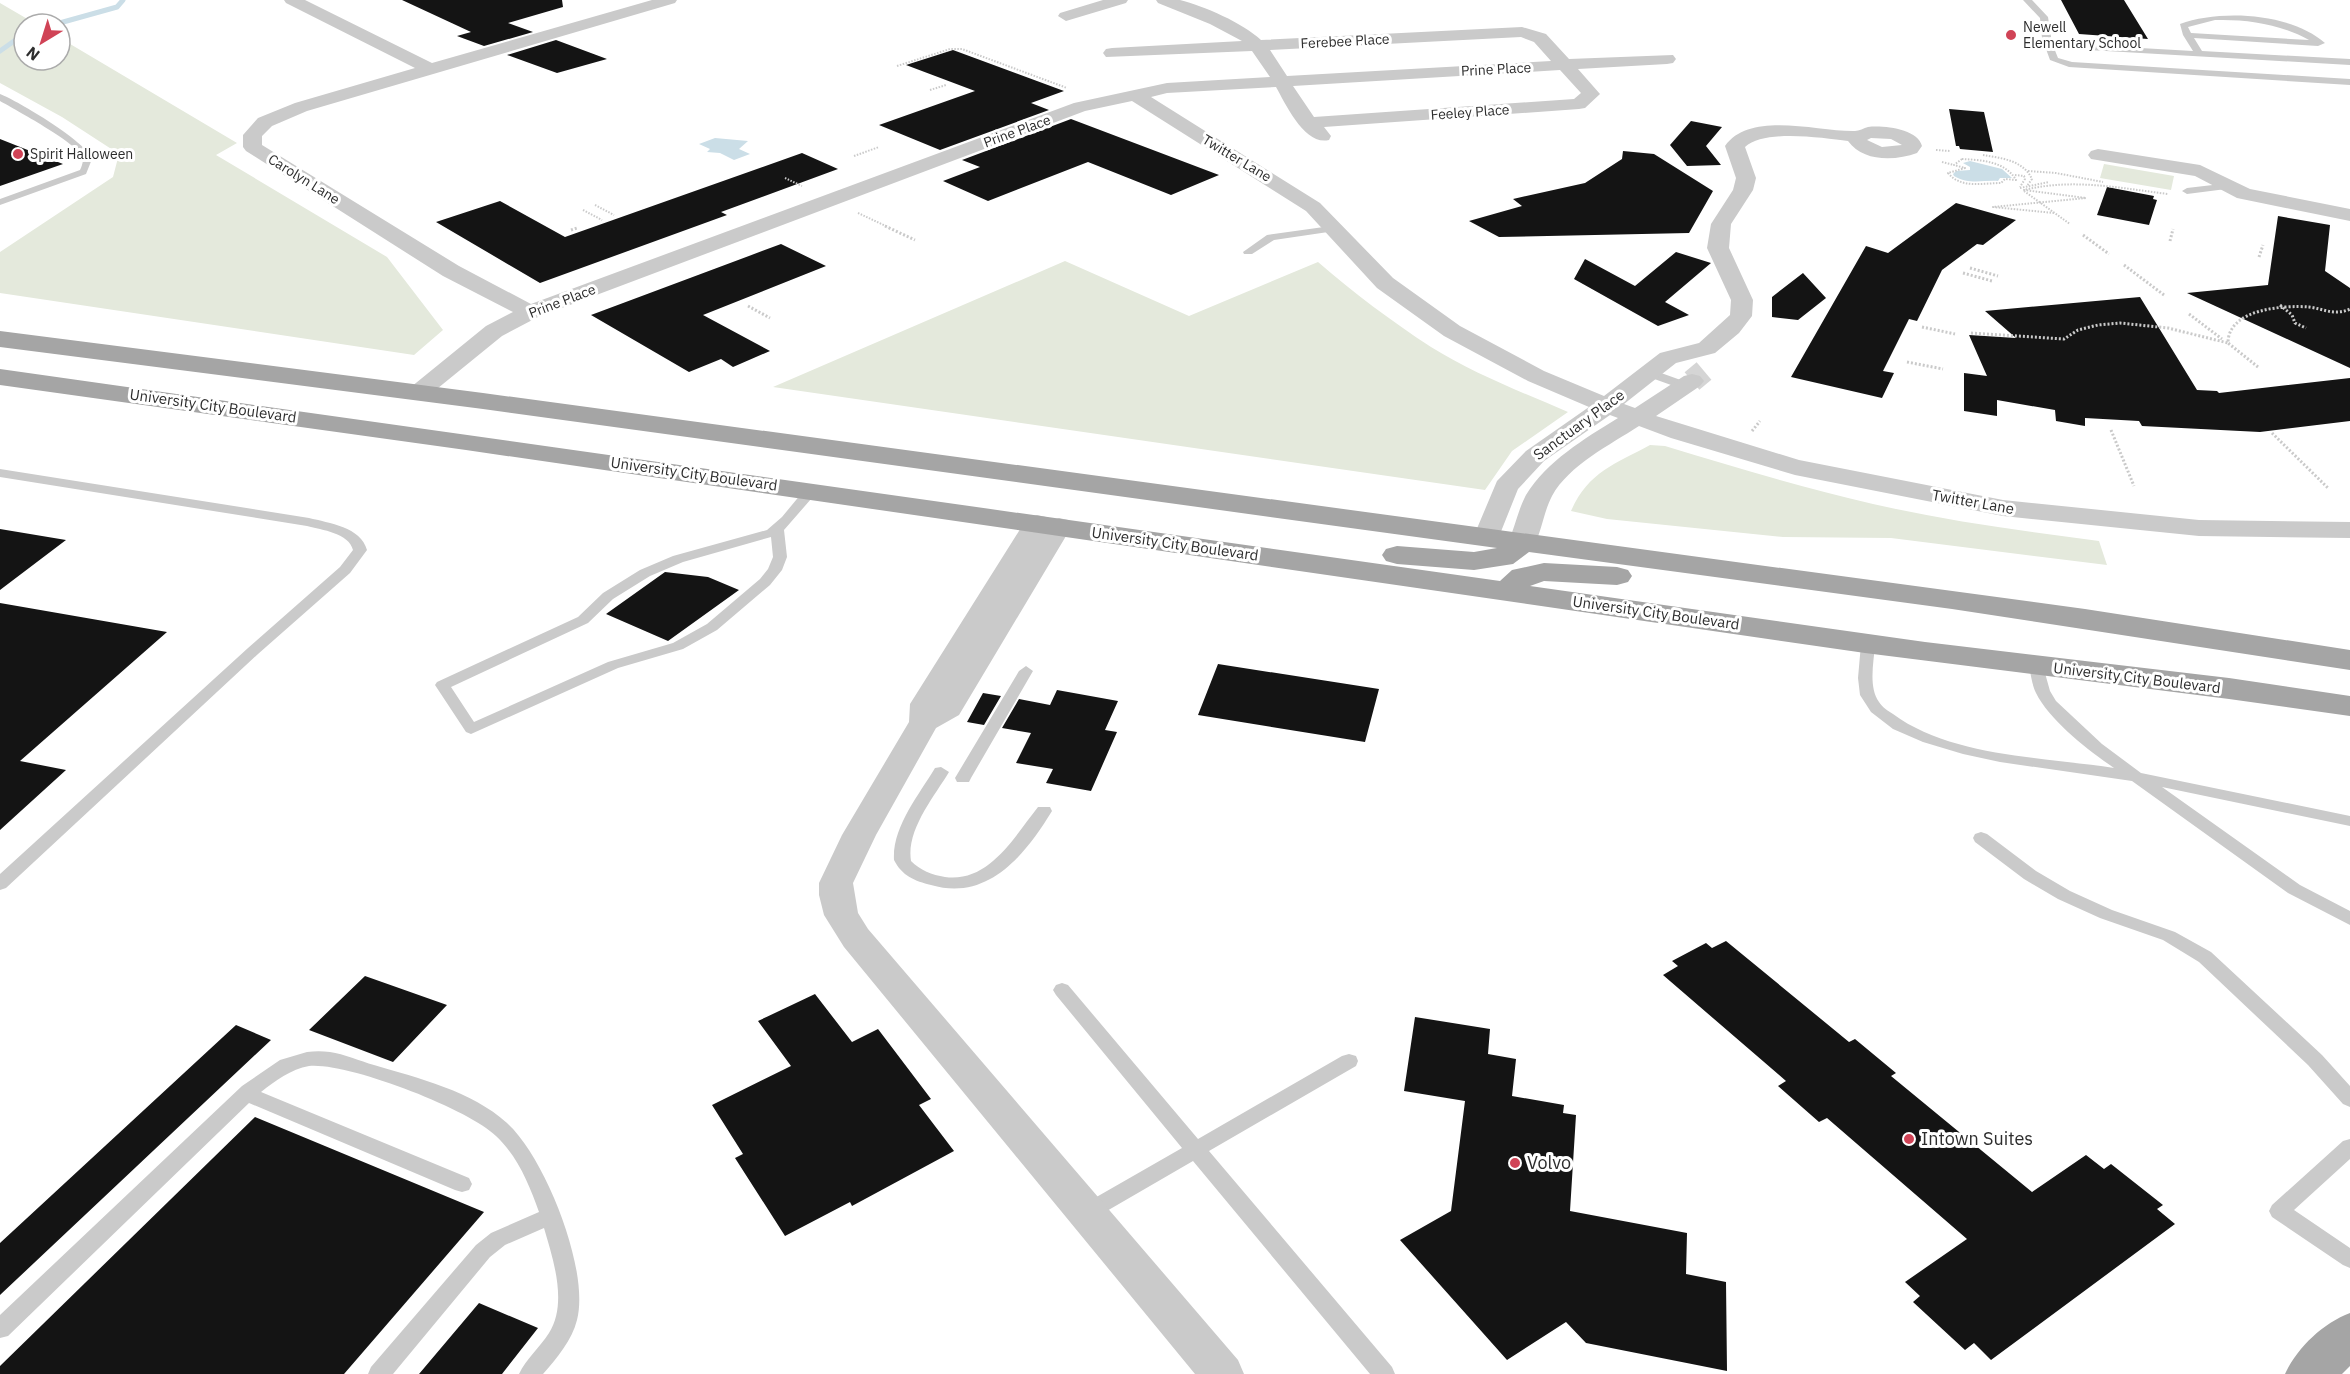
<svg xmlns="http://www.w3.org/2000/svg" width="2350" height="1374" font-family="'IBM Plex Sans',sans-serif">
  <rect width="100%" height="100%" fill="#fff"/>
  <path fill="#e4e9dc" d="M0,3L36,24H24V60H60V38L237,143L216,155L387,257L443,330L414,355L0,293V252L113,177L119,154L62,117L0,83Z
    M2104,164L2174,176L2171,190L2100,178Z
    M1065,261L1189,316L1318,262C1354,293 1391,321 1431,347C1474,374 1522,392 1568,412L1512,451L1485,490L773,387Z
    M1650,445L1665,446C1734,467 1803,488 1873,504C1947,521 2023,531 2099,541L2107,565L1891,538L1783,537L1607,519L1571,511C1588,472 1615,464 1650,445Z"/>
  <path fill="#cbdee7" d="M715,138L748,141L739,149L750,154L734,160L720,153L707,152L710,149L699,144Z
    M1970,161L2002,169L2012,178H2000L1998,181C1983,180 1969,185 1954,176L1953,174L1956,171L1970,170V167L1963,163Z"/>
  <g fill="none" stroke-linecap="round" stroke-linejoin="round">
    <path stroke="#cbdee7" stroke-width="5" d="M56,24L117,7L123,0
      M0,51L24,34"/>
  </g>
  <path fill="#141414" d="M402,0H562L563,7L508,23L533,32L484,46L457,36L471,32Z
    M2061,0H2124L2148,39L2079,34Z
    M556,40L607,59L557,73L507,55Z
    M953,50L1064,91L1031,103L1049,110L940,150L879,125L975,91L906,65Z
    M1949,109L1984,112L1993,152L1960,149L1959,146H1956Z
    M1071,119L1219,175L1171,195L1088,162L988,201L943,181L980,167L962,160Z
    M1691,121L1722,127L1706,146L1721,165L1687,166L1670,145Z
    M0,139L63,164L0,186Z
    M1623,151L1654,154L1713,191L1689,233L1499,237L1469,221L1522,206L1513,199L1585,183L1622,159Z
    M802,153L838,169L721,212L727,215L540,283L436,222L500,201L565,237Z
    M2107,187L2154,196L2153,199L2157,200L2149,225L2097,215Z
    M1956,203L2016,220L1983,245L1977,244L1942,270L1917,321L1909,319L1883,371L1894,373L1882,398L1791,377L1866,246L1888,253Z
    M2278,216L2330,225L2325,271L2350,288V368L2187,293L2268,285Z
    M781,244L826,266L703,315L770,351L733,367L721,359L689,372L591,315Z
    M1676,252L1711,263L1665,302L1689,315L1658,326L1574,279L1585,259L1635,286Z
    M1803,273L1826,298L1798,320L1772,317V297Z
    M2140,297L2197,390L2217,391L2219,393L2350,378V421L2260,432L2142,426L2139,421L2085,418V426L2056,421L2055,410L1997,400V416L1964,411V373L1987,376L1969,335L2016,338L1985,311Z
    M0,529L66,540L0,590Z
    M665,572L708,577L739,590L668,641L606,614Z
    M0,603L167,632L20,761L66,770L0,830Z
    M1218,664L1379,689L1365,742L1198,715Z
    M1057,690L1118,701L1105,730L1117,732L1091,791L1046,783L1053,769L1016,763L1031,733L1002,728L1019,699L1050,705Z
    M983,693L1001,696L984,725L967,722Z
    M1726,941L1849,1042L1855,1039L1896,1073L1891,1076L2032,1192L2086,1155L2104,1169L2111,1164L2163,1205L2157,1209L2175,1224L1991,1360L1974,1343L1965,1350L1913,1302L1920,1296L1905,1282L1967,1239L1827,1118L1819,1122L1778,1086L1786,1081L1663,975L1678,966L1672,961L1706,943L1712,948Z
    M365,976L447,1005L393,1062L309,1030Z
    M815,994L852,1042L878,1029L931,1099L919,1105L954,1151L852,1206L850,1202L785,1236L735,1158L743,1154L712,1105L791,1066L758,1021Z
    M1415,1017L1490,1029L1488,1054L1516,1059L1512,1096L1564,1105L1563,1113L1576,1115L1570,1211L1687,1233L1686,1274L1726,1282L1727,1371L1586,1343L1566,1322L1507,1360L1400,1240L1451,1211L1465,1101L1404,1091Z
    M236,1025L271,1040L0,1295V1243Z
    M255,1117L484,1212L344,1374H0V1366Z
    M479,1303L538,1328L502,1374H419Z"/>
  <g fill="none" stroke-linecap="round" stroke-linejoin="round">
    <path stroke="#d5d5d5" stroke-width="23" stroke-dasharray="23 12" stroke-linecap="butt" d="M1692,381L1704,371"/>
    <path stroke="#cacaca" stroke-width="2" stroke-dasharray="1.5 1.5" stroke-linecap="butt" d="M897,66L950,49H962L1067,88
      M930,90L946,85
      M1936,150L1950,151
      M1983,155C2001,158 2023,160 2032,179L2027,186
      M854,156L879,147
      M1962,159C1981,160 2005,161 2016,180L2005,179L2001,183C1983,183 1961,189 1948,173L1965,168L1954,165Z
      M1942,162L1954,165
      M2028,171L2056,173L2103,182
      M2015,175L2024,176L2025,179L2020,187
      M785,178L802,186
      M2020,188L2049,182
      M2024,191L2070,224
      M595,205L614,215
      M583,210L602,220
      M858,213L888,227
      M2054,213L1993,207L2086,198L2024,190C2073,178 2119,188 2168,194"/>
    <path stroke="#cacaca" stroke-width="3" stroke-dasharray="2 2" stroke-linecap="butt" d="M885,226L915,240
      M571,230L577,228
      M2083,235L2109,254
      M2170,241L2173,229
      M2259,257L2263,245
      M2124,265L2164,295
      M1970,268L1998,276
      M1963,273L1992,281
      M2280,305L2292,315L2295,323L2306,328
      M748,306L770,318
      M2189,314L2222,339
      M1922,327L1955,334
      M1971,333L2064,339L2078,330L2098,325L2120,323L2168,328L2228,343
      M1907,362L1943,369
      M2258,367L2228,343C2228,309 2283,305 2309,307C2324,309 2335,316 2350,309
      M2111,430L2134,486
      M1752,431L1760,421
      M2272,433L2329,489"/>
    <path fill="#cacaca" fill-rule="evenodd" d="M2023,0H2032L2048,17L2052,43L2193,51L2183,35L2180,24C2221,9 2291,13 2325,43L2318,46L2194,38L2202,51L2350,59V65L2054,48L2058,58L2072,62L2350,79V85L2069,67L2050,60L2042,38L2040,18ZM2215,20C2247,19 2280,24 2309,40L2191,33L2188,27Z
      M0,94C18,101 87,142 92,159L86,174L0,205V199L80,170C82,166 84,161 82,156C75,142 16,110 0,101Z
      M2230,183L2234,184V188L2187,194L2182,191L2187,188Z
      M1331,226L1335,227V231L1274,240L1252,254H1244L1243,252L1267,235Z
      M1650,369L1689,383L1691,386L1685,390L1646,376L1644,373Z
      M0,469L309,518C329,523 361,527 367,550L350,573L258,654L6,888L0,890V874L248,648L340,567L353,550C349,533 322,530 307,526L0,477Z
      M811,487L818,491L784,530L787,557L782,570L770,585L717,630L683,649L618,668L471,734L466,732L435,685L437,682L578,617L603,593L640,570L673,556L767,530L782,517L806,488ZM771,537L773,557L768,569L760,579L707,624L673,643L608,662L474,722L451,687L588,623L613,599L650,576L683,562Z
      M1868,640L1875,644C1874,662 1868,686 1879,702C1882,707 1888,711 1893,714C1951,757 2044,757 2114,768C2088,750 2050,721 2036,693C2032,685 2031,675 2029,666L2036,662L2043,666L2050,691L2056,701L2102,744L2141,773L2350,816V826L2162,787L2300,885L2350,911V925L2288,893L2132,781L2000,762L1963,754L1923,742L1893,729L1871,712L1860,695L1858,678L1861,644Z
      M1026,666L1033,671L971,778L969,782H957L955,778L1019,671Z
      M941,767L949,772C934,797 906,830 911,861C920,870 932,875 945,877C989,883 1014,837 1038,807H1050L1052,811C1025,855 988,902 931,885C915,881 902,876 894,860C892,827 919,795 935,768Z
      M1981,832L1987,834L2036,871L2070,891L2112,910L2175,932L2211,952L2322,1055L2350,1086V1107L2343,1104L2308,1065L2199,962L2163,940L2100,918L2058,899L2024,879L1975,842L1973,838L1975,834Z
      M1062,983L1068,985L1198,1139L1342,1056L1349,1054L1356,1056L1358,1061L1356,1066L1209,1151L1392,1367L1395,1374H1370L1193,1161L1093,1219L1086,1221L1079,1219L1076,1213L1079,1207L1182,1148L1056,995L1053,990L1056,985Z
      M307,1052C315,1051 322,1051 330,1052C344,1054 360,1061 374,1065C418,1078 472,1091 507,1123C545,1157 590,1270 577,1320C572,1340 557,1358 543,1374H519C526,1359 540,1347 549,1333C568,1303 553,1259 544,1228L505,1245L490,1257L393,1374H368L371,1367L476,1245L491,1233L539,1212C529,1184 518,1157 496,1136C469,1109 347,1062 309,1066C291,1069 275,1081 261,1092L469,1178L472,1184L469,1190L462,1192L455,1190L249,1103L8,1336L0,1338V1315L242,1086L280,1060Z
      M2350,1139V1159L2294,1210L2350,1248V1268L2343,1265L2272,1217L2269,1211L2272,1205L2343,1141Z"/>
    <path fill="#cacaca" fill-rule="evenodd" d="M284,0H305L432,63L652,0H677L675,3L307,111L272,126L262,136V145L275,153L459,266L531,304L1074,103L1167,83L1270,77L1252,51L1106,57L1103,53L1106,49L1112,48L1242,41L1210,24L1158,3L1156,0C1164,0 1173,0 1180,0C1204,6 1243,23 1261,40L1522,27L1546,34L1569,59L1673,55L1676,59L1673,63L1667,64L1578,69L1600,94L1585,108L1579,109L1324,127L1331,136L1329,140C1305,146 1286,105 1276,87L1167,93L1151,97L1320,203L1393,278L1460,326L1544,371L1604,396L1660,353L1699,343L1730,315L1731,300L1707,248L1711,224L1733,190L1736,178L1725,146C1750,110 1819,132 1855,131C1859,131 1864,128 1868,127C1883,125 1918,129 1922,146L1917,153C1895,161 1863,162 1848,141C1822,138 1765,129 1745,147L1756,178L1753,190L1731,224L1729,248L1753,300L1752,316L1739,333L1715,353L1676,363L1624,404L1635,408L1684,376L1692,374L1700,376L1704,381L1700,386L1656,416L1799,460L2003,500L2199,520L2350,522V538L2199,536L2003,516L1795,475L1671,438L1639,426C1610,445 1569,465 1552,496C1543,513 1542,533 1532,549L1522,551L1512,549L1508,543C1515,527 1518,510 1526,495C1547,461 1584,439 1618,418L1610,415L1544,461L1518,489L1496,544L1486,546L1476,544L1473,538L1497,481L1526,451L1589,407L1528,381L1444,336L1377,288L1306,211L1132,101L1085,111L538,317L502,336L427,397L419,399L411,397L407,392L411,387L486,326L513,312L443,276L246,151L243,147V135L258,118L295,103L415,68L286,3ZM1521,37L1534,42L1551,61L1287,76L1270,50ZM1560,70L1581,93L1574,99L1314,117L1293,86ZM1871,138L1891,139L1902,145L1882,147L1867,140Z
      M1103,0H1128L1126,3L1066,21L1058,16L1060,13Z
      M2098,149L2200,165L2250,189L2350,209V221L2237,198L2195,176L2091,159L2088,155L2091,151Z
      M1037,515L1046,517L1049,521L1059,518L1068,520L1072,526L959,715L936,728L876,835L853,883L858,913L868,929L1238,1360L1244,1374H1195L844,947L824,915L819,895V883L842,835L909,722L910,704L1024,523L1028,517Z"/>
    <path fill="#a5a5a5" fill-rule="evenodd" d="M0,331L483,393L2085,609L2350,650V670L1952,609L1529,552L1513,564L1474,570L1397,564L1386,561L1382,555L1386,549L1397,546L1474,552L1497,548L483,409L0,347Z
      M0,369L1500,581L1512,570L1544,563L1617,567L1628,570L1632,576L1628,582L1617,585L1544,581L1530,586L1925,642L2229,678L2350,696V716L2229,699L1865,653L466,450L0,385Z
      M2350,1313V1366L2342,1374H2285C2297,1348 2323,1323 2350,1313Z"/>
  </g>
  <g fill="#d04356" stroke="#fff" stroke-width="2">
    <circle cx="2011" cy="35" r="6"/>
    <circle cx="18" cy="154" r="6"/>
    <circle cx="1909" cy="1139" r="6"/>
    <circle cx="1515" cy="1163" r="6"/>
  </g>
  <g text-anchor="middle" stroke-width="6" stroke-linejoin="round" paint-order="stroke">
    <g font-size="14" fill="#2d2d2d" stroke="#fff" text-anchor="start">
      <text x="2023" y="32">Newell<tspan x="2023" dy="16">Elementary School</tspan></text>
      <text x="30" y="159">Spirit Halloween</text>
    </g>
    <g font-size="14" fill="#2d2d2d" stroke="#fff">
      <text transform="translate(1345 41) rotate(-3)" y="5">Ferebee Place</text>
      <text transform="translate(1496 69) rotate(-3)" y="5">Prine Place</text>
      <text transform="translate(1470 112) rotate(-4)" y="5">Feeley Place</text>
      <text transform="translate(1017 131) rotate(-20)" y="5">Prine Place</text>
      <text transform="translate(1237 158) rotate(31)" y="5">Twitter Lane</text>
      <text transform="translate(304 179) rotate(32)" y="5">Carolyn Lane</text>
      <text transform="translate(562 301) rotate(-21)" y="5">Prine Place</text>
    </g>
    <g font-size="15" fill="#2d2d2d" stroke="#fff">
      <text transform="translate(213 406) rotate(8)" y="5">University City Boulevard</text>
      <text transform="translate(1579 425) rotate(-36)" y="5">Sanctuary Place</text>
      <text transform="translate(694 474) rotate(8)" y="5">University City Boulevard</text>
      <text transform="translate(1973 502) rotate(10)" y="5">Twitter Lane</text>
      <text transform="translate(1175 544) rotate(8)" y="5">University City Boulevard</text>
      <text transform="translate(1656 613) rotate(8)" y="5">University City Boulevard</text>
      <text transform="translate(2137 678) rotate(7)" y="5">University City Boulevard</text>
    </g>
    <g font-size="18" fill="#2d2d2d" stroke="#fff" text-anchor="start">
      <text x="1921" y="1145">Intown Suites</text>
      <text x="1527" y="1169">Volvo</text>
    </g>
  </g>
  <g transform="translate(42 42) rotate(218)"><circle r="28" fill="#ffffff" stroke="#ababab" stroke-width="1.5"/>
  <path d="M0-4.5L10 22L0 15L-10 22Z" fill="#d04356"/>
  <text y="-9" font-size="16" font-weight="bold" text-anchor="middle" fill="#2d2d2d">N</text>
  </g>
</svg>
